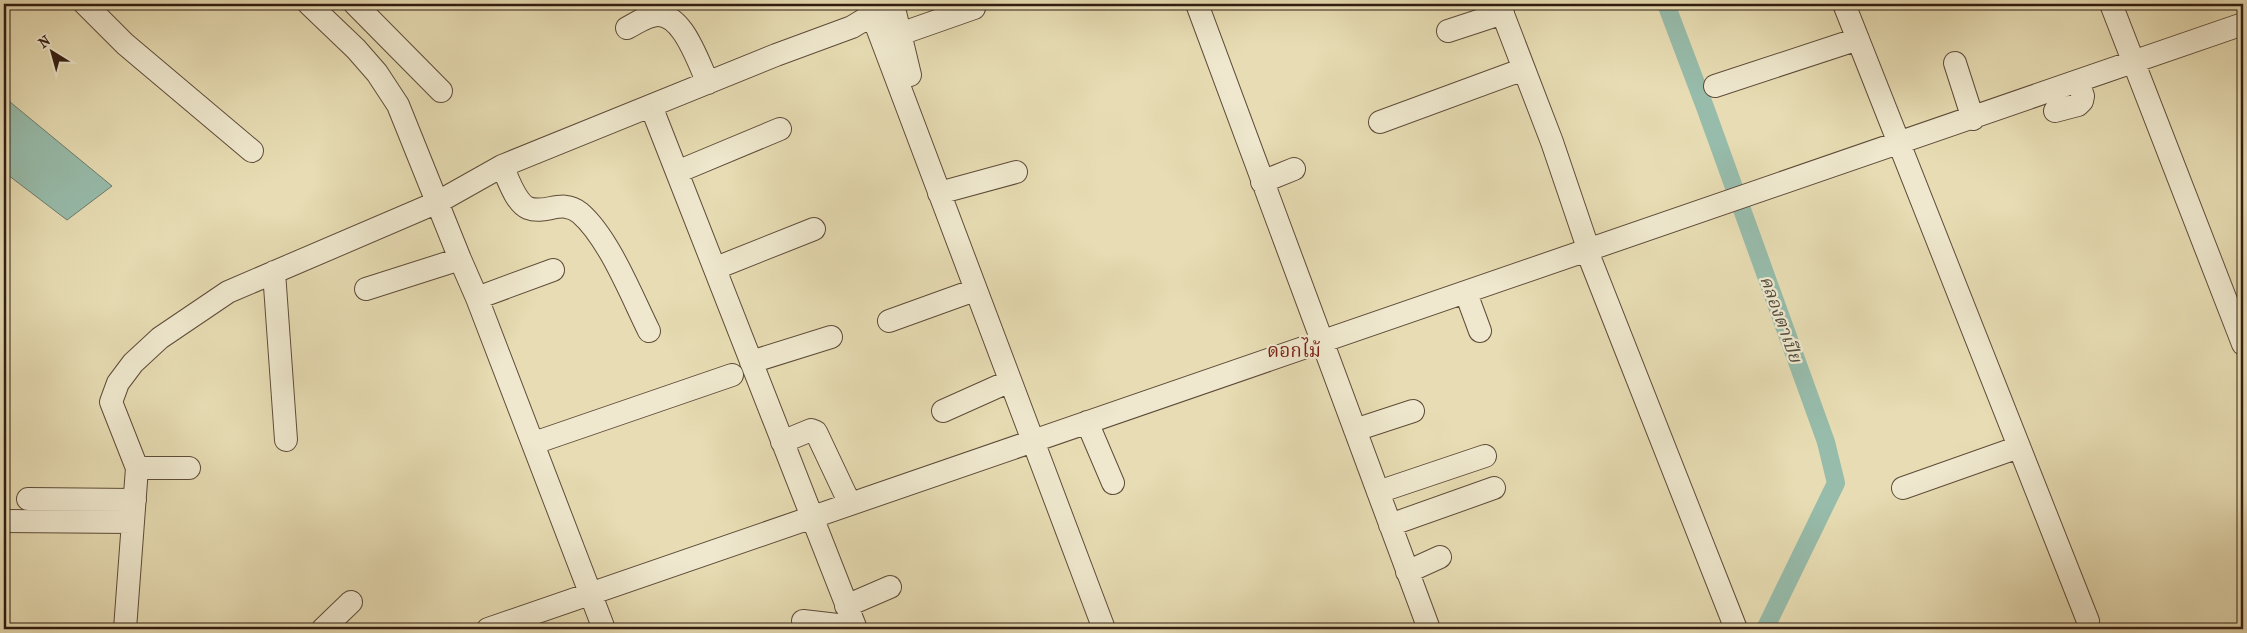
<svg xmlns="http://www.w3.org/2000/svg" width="2247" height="633" font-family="'IM FELL French Canon','Noto Serif Thai',serif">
  <rect width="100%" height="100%" fill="#e7dcb3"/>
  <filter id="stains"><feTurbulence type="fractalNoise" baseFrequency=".004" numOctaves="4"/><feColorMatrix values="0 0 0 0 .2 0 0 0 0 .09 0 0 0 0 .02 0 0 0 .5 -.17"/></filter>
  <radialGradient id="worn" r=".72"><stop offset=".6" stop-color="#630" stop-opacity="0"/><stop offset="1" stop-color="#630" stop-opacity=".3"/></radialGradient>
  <path fill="#97bcab" stroke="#6e7c6d" d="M4,97L112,186L67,220L4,172Z"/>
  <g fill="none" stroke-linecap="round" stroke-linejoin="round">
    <path stroke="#97bcab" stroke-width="18" d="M1666,4L1705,107L1826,442L1836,483L1765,629"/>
    <g stroke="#5e4c39" stroke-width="24">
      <path id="minor" d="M85,4L125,44L252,151
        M309,4L356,49L377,73L398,105L460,259L477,298L604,629
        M355,4L441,91
        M893,4L910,75
        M1197,4L1429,629
        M1499,4L1552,142L1589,251
        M1844,4L2088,621
        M2111,4L2243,344
        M872,14L1104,629
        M627,28C635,24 643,18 652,16C681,7 698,62 708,83
        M1448,31L1503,13
        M900,34L974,8
        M1955,63L1973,119
        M1715,86L1858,39
        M651,106L856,629
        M2055,111L2078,105L2082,101L2083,96L2078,82
        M1380,122L1524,69
        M502,166C508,178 515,202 528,208C546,215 562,198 580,213C609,238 632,297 649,331
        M677,172L780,129
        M1262,182L1294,169
        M939,193L1016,172
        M1587,251L1736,629
        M716,268L814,229
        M274,272L286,440
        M366,289L460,259
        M1466,293L1480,331
        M477,298L553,270
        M889,321L975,290
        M751,362L831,337
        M943,411L1010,381
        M1087,422L1113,483
        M1355,430L1413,411
        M782,442L811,430L816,432L850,504
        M534,443L732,375
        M137,468H189
        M1903,488L2019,447
        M1378,492L1485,456
        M28,499L135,500
        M4,521L133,522
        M1390,525L1494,488
        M1407,572L1440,557
        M846,606L890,587
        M803,621L855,627
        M125,629L137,468L111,402L118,383L133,363L160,338L228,292L438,202L502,166L776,55L852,27L890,4
        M323,629L351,602
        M488,629L2243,24"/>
    </g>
    <use href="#minor" stroke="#efe8ce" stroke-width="22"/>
  </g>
  <g text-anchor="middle" stroke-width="4.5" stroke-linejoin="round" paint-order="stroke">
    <g font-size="18" font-style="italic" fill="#504c3e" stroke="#efe8ce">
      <text transform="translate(1781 319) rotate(70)" y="6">คลองตาเปีย</text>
    </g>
    <g font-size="19" fill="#7a1f14" stroke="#efe8ce">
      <text x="1294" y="357">ดอกไม้</text>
    </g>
  </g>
  <rect width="2247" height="633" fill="none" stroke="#e7dcb3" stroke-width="20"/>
  <rect x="5" y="5" width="2237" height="623" fill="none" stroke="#311c10" stroke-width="2.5"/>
  <rect x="10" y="10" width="2227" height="613" fill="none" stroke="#311c10"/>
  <g transform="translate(52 52) rotate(323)" stroke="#efe8ce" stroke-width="4" paint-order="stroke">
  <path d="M0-4L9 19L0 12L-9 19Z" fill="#311c10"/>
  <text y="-8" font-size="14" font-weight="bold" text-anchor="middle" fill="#311c10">N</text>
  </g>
  <rect width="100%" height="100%" filter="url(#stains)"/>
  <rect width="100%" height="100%" fill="url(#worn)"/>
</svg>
